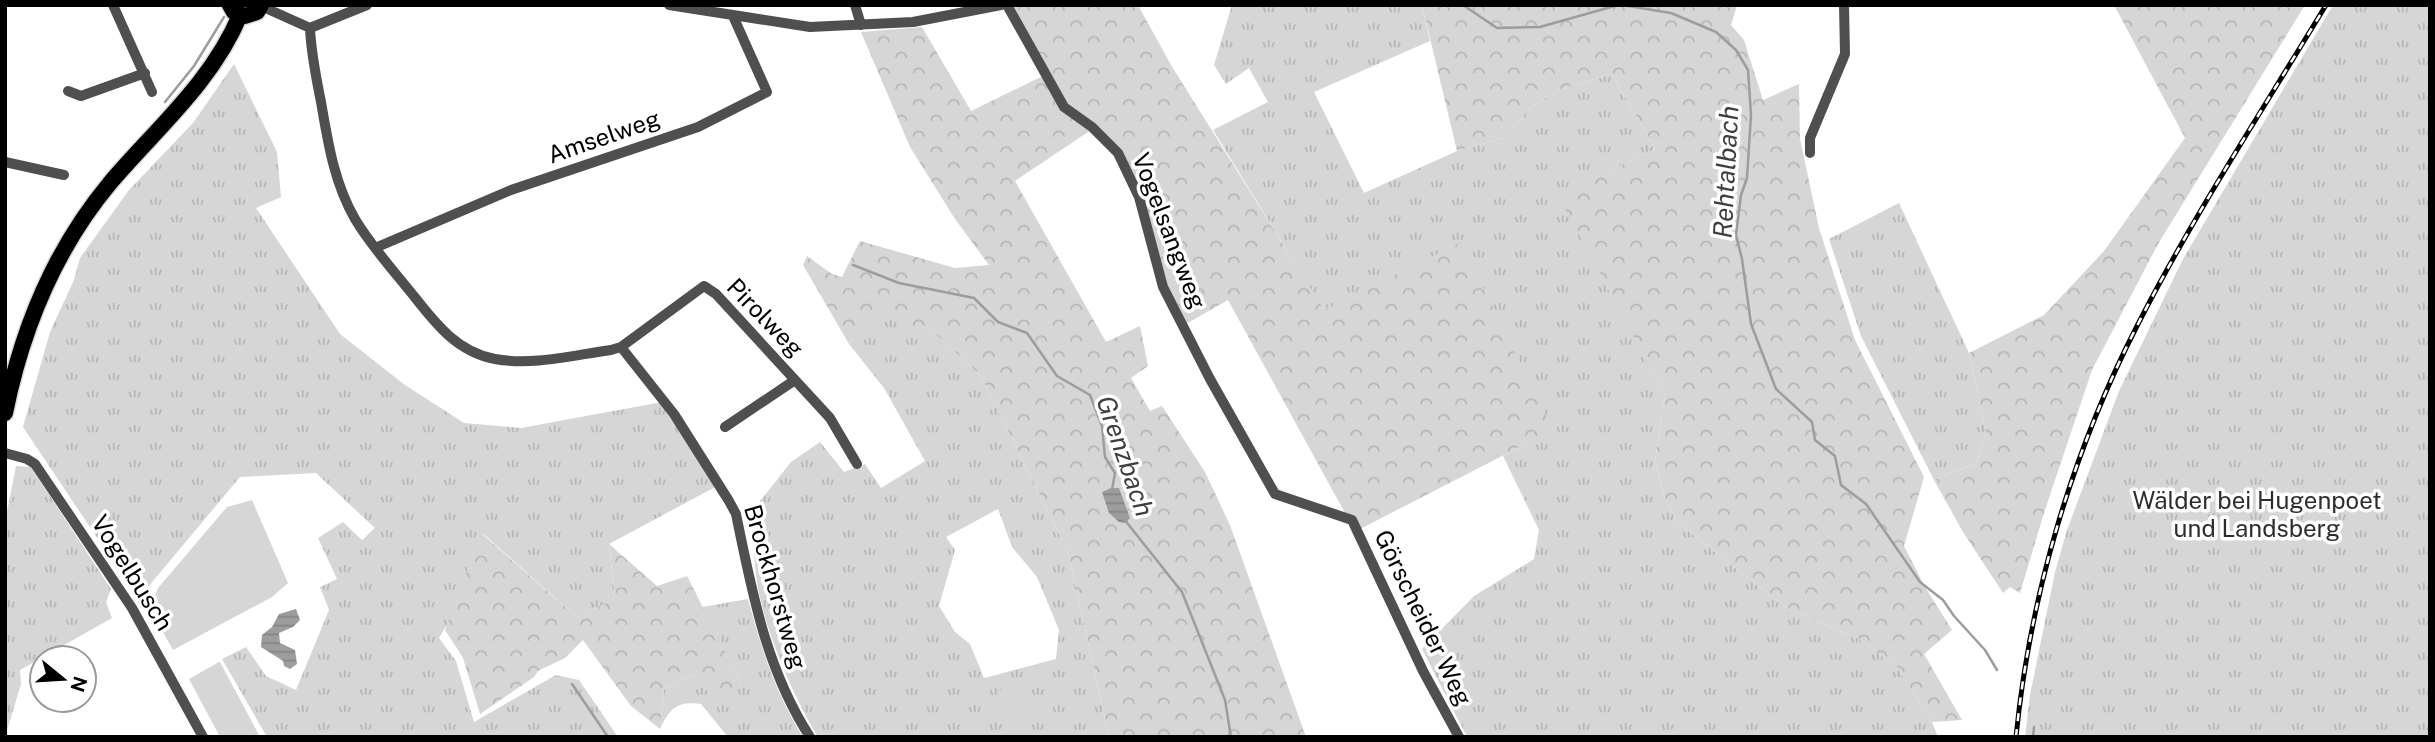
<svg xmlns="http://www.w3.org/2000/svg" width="2435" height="742" font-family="'Public Sans',sans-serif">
  <defs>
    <pattern id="grass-tufts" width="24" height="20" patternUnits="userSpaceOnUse" patternTransform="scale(1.75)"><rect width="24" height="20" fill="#d6d6d6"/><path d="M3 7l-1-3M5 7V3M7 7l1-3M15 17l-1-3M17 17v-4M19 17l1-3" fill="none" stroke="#b6b6b6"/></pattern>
    <pattern id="forest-crowns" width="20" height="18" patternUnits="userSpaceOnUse" patternTransform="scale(1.75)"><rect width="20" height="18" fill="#d6d6d6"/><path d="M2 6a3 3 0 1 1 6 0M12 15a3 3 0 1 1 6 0" fill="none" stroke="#b6b6b6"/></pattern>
    <pattern id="water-rules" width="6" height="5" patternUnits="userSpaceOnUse" patternTransform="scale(1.75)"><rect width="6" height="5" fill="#9d9d9d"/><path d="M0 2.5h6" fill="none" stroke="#858585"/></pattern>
  </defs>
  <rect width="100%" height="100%" fill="#fff"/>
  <path fill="url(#grass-tufts)" fill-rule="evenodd" d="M1232,5H1422L1430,41L1314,92L1364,193L1457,151L1506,137L1529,109L1558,90L1612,74L1655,149L1559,196L1665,395L1655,461L1664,496L1678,523L1788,609L1859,639L1898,668L1932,722L1938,737H1467L1422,649L1474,596L1534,559L1539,530L1503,456L1553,429L1324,311L1213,130L1268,102L1249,68L1226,84L1214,65Z
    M2333,5H2430V737H2025L2030,695L2055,572L2067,530L2119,391L2183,259Z
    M234,64L277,152L281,197L256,208L340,334L405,385L464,423L521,428L662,402L717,486L609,544L615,598L578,618L482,533L451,618L439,638L456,661L474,722L556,675L579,680L618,737H267L222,659L246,647L266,676L296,690L329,610L320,587L337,579L318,538L343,522L362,540L375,528L316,473L240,477L138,599L23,427L50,332L74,280L80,258L129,190L193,123Z
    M1899,203L1969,353L1986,434L1976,463L1934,480L1861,336L1829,239Z
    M874,308L939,337L981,376L1068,552L1109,737H818C792,694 762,625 756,575C753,554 754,531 753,510L791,462L820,442L844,472L865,464L881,488L925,461L884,388L849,344ZM998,509L1012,547L1037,577L1059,630L1056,659L984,678L970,644L955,632L939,606L955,550L946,537Z
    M16,466L31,467L111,589L106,602L112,618L20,670L21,684L5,737V522Z
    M748,599C761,648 776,694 803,737H728L701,704C677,701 670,708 660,729L664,689L694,674L741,683L702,607Z"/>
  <path fill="url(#forest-crowns)" d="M1021,5H1138L1171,65L1324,310L1461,242L1553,430L1360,529L1345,513L1228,300L1186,324L1165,286L1121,151L1091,130L1015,181L1106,342L1140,326L1148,366L1131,378L1150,411L1162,406L1205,472L1230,525L1306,737H1109L1068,552L981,376L939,337L874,309L849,344L803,265L807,256L832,274L842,277L860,241L955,268L989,265L955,219L910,147L861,32L922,27L971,111L1049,73L1011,7Z
    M1422,5H1737L1731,25L1744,40L1763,100L1799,84L1800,139L1819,228L1855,340L1924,477L1904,546L1925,587L1952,630L1924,654L1962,720L1932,722L1898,668L1859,639L1788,609L1678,523L1664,496L1655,461L1665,395L1558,196L1655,149L1612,74L1558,90L1529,109L1506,137L1457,151Z
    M2114,5H2305L2158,244L2092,370L2043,516L2020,593L2010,587L2003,593L1963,532L1934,480L1976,463L1986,434L1969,353L2044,315L2104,251L2185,138Z
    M481,533L578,618L615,598L609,544L657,586L687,576L741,683L715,701L694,674L664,689L660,729L631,706L583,640L565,658L538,671L534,677L480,714L463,658L445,630Z"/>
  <path fill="#d6d6d6" d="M252,500L288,583L272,597L173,650L150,609L158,588L227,507Z
    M219,662H220L260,737H220L189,679Z
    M1025,686L1034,737H1005L998,691Z"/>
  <path fill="url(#water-rules)" d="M1111,488H1119L1130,518L1125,523L1119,522L1109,513L1102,492Z
    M296,609L300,620L293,627L279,633L280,643L295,650L297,664L290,669L284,666L283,661L261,647L262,635L272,627L279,614Z"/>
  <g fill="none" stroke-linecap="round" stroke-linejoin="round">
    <path stroke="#9d9d9d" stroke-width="2.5" d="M1463,5L1497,28L1540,27L1618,5
      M1622,5L1671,13L1716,32L1736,50L1748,70L1751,115L1747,178L1741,195L1736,235L1742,259L1751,324L1776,389L1812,422L1815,440L1835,456L1841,485L1866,504L1920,582L1943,600L1954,616L1985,650L1997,670
      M165,102L194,66L224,17
      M853,265L899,283L974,298L998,322L1027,333L1057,376L1090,395L1102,426L1105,457L1115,473L1112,490
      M1124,519L1182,592L1225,700L1231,737
      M572,684L608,737
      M2033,737L2034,727"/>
    <g stroke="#dbdbdb" stroke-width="19">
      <path id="primary" d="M230,5L234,12L245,16L257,12L261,5
        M5,413C22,329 55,249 110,183C156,129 212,82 240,15"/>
    </g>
    <path stroke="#4f4f4f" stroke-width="10" d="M113,5L152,92
      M669,5L810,27L913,22L1001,5
      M855,5L861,25
      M1007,5L1064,107L1092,127L1118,153L1139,197L1163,287L1210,379L1275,494L1352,520L1423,671L1459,737
      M261,6L310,28L367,5
      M310,28C311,53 316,77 321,102C328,142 334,183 355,219C371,246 393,270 413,295C435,323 457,352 495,359C533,366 573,355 611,350L621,347L704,286L716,294L830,418L857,464
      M68,91L81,96L145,73
      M1810,153V138L1845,54L1844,5
      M5,162L64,175
      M375,248L511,190L698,127L767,92L733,16
      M621,347L674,414L729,501L736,514C752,592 766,669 810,737
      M725,427L795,380
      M5,453L27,459L35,464L132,608L203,737"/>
    <use href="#primary" stroke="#000" stroke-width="16"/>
    <g stroke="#000" stroke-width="5">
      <path id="rail" d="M2016,737C2030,595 2072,453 2137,326C2193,216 2262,111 2326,5"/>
    </g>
    <use href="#rail" stroke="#fff" stroke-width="2.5" stroke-dasharray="8" stroke-linecap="butt"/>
  </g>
  <g text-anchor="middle" stroke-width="7" stroke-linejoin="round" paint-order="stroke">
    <g font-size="24" fill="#000" stroke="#fff">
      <text transform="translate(604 137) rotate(-19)" y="8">Amselweg</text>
      <text transform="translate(1169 231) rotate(69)" y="8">Vogelsangweg</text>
      <text transform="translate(765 318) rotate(46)" y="8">Pirolweg</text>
      <text transform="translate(132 573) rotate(58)" y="8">Vogelbusch</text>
      <text transform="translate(775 587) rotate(74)" y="8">Brockhorstweg</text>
      <text transform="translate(1423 618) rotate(64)" y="8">Görscheider Weg</text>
    </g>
    <g font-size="24" fill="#2d2d2d" stroke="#fff">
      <text x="2257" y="509">Wälder bei Hugenpoet<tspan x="2257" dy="28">und Landsberg</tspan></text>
    </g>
    <g font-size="26" font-style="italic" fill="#3e3e3e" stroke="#fff">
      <text transform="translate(1726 172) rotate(-87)" y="9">Rehtalbach</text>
      <text transform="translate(1125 456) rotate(71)" y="9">Grenzbach</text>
    </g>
  </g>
  <rect width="2435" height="742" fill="none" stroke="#000000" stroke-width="14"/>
  <g transform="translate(63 679) rotate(108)"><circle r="33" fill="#ffffff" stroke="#999999" stroke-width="2"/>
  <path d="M0-5L12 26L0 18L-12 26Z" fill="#000000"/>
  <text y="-10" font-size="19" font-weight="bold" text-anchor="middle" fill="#000000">N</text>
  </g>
</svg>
